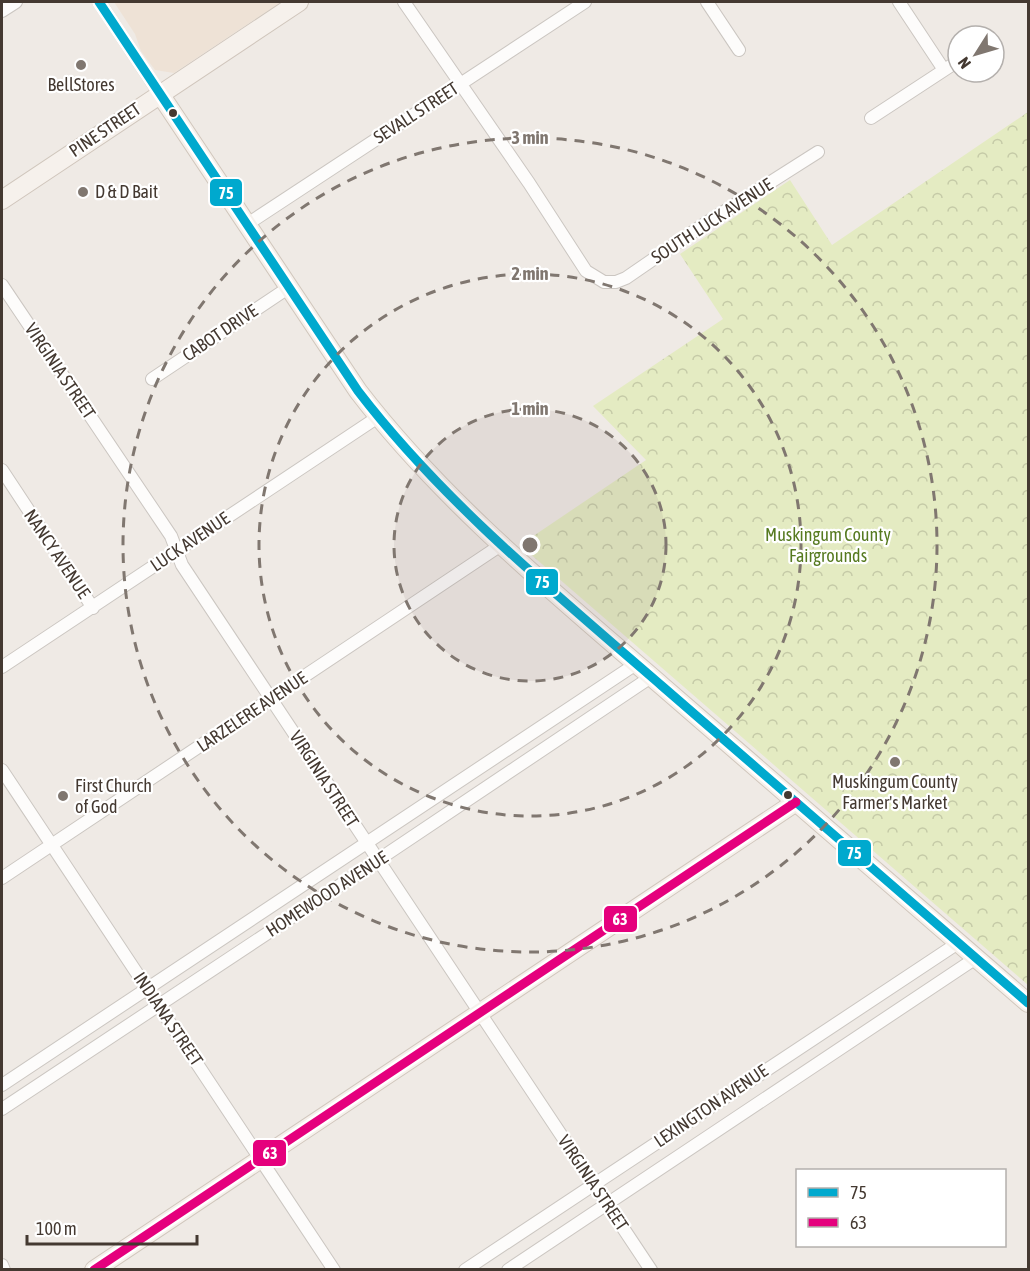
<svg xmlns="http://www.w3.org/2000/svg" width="1030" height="1271" font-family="'Asap Condensed',sans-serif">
  <defs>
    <pattern id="forest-crowns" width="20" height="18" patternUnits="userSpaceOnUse" patternTransform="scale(1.5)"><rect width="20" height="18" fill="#e4ebc2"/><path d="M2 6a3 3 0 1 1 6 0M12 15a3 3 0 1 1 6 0" fill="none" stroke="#c5caa7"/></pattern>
  </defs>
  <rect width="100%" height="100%" fill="#efeae5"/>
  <path fill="#eee2d6" d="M114,2H281L174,73L155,70L141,51L135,34Z"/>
  <path fill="url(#forest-crowns)" d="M1028,112V985L520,545L646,460L593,406L723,319L680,254L790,180L832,245Z"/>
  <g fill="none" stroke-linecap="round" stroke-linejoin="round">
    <g stroke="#cbc6c1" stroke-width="14">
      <path id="street" d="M99,2L160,94
        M404,2L529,183L586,271L604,282H616L626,278L703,225L818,152
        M707,2L739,50
        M899,2L944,70
        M2,11L16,2
        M871,118L958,61
        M246,225L585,2
        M2,285L171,536L182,565L651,1270
        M152,379L288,288
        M2,470L93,608
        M2,667L378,417
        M2,770L334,1270
        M2,878L501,545
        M2,1085L636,664
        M2,1109L378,860L651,677
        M2,1265L4,1270
        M465,1270L958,943
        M508,1270L976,958"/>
    </g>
    <g stroke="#d0c6bc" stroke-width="20">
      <path id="secondary" d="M160,94L358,391C444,503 556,594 662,686C784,792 906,898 1028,1003
        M2,200L299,2
        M94,1270L796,802"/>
    </g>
    <use href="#street" stroke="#fdfcfb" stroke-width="12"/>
    <use href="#secondary" stroke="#f6f1ec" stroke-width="18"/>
    <g stroke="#fff" stroke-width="14">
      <path id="bus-1" d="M99,2L358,391C444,503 556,594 662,686C784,792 906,898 1028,1003"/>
    </g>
    <g stroke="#fff" stroke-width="14">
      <path id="bus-2" d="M94,1270L796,802"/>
    </g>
    <use href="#bus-1" stroke="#00a9ce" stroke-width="9"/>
    <use href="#bus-2" stroke="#e5007d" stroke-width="9"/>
  </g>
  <circle cx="530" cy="545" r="136" fill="#807770" fill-opacity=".12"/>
  <g fill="none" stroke="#807770" stroke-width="3" stroke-dasharray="10 8">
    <circle cx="530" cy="545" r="136"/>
    <circle cx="530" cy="545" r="271"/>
    <circle cx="530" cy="545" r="407"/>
  </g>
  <g fill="#807770" stroke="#fff" stroke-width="2">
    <circle cx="81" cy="65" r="6"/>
    <circle cx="83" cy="192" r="6"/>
    <circle cx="895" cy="762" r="6"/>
    <circle cx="63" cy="796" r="6"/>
  </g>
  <g fill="#443931" stroke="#fff" stroke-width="2">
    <circle cx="173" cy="113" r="5"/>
    <circle cx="788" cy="795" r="5"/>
  </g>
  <g text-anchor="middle" stroke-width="4.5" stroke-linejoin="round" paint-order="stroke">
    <g font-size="18" fill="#443931" stroke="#fff">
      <text x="81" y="91">BellStores</text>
      <text x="95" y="198" text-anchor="start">D &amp; D Bait</text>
      <text x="895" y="788">Muskingum County<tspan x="895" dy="21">Farmer's Market</tspan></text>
      <text x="75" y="792" text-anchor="start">First Church<tspan x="75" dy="21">of God</tspan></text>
    </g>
    <g font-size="18" fill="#443931" stroke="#fff">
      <text transform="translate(416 113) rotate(-33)" y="6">SEVALL STREET</text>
      <text transform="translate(105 130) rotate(-34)" y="6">PINE STREET</text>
      <text transform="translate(712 221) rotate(-33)" y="6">SOUTH LUCK AVENUE</text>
      <text transform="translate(220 333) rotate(-34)" y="6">CABOT DRIVE</text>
      <text transform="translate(60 371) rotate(56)" y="6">VIRGINIA STREET</text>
      <text transform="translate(190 542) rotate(-34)" y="6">LUCK AVENUE</text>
      <text transform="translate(57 554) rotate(56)" y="6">NANCY AVENUE</text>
      <text transform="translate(252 712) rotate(-34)" y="6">LARZELERE AVENUE</text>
      <text transform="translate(324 779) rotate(57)" y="6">VIRGINIA STREET</text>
      <text transform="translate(327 894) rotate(-33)" y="6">HOMEWOOD AVENUE</text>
      <text transform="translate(168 1019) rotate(56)" y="6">INDIANA STREET</text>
      <text transform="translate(711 1106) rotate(-34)" y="6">LEXINGTON AVENUE</text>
      <text transform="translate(593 1183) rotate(56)" y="6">VIRGINIA STREET</text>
    </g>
    <g font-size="18" fill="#567a20" stroke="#fff">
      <text x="828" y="541">Muskingum County<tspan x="828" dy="21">Fairgrounds</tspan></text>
    </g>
  </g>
  <circle cx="530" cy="545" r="9" fill="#807770" stroke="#fff" stroke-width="3"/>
  <g font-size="18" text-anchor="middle" font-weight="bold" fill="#807770" stroke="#fff" stroke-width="4.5" stroke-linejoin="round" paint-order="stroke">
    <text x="530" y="144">3 min</text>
    <text x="530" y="280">2 min</text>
    <text x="530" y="415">1 min</text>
  </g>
  <g stroke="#fff" stroke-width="2">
    <rect x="209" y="178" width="34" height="29" rx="6" fill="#00a9ce"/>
    <rect x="525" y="568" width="34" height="28" rx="6" fill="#00a9ce"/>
    <rect x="837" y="839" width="35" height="28" rx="6" fill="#00a9ce"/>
    <rect x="603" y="905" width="35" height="28" rx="6" fill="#e5007d"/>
    <rect x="252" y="1139" width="35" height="28" rx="6" fill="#e5007d"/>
  </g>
  <g font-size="16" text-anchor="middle" font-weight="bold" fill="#fff">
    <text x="226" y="199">75</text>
    <text x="542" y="588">75</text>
    <text x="854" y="859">75</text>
    <text x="620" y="925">63</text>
    <text x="270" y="1159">63</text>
  </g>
  <rect width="1030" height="1271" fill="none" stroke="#443931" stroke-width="6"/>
  <rect x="796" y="1169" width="210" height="78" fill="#ffffff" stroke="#b4b0ad" stroke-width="1.5"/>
  <rect x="808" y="1188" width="30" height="9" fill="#00a9ce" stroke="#b4b0ad" stroke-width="1.5"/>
  <text x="850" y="1199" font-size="18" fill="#443931">75</text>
  <rect x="808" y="1218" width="30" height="9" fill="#e5007d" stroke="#b4b0ad" stroke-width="1.5"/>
  <text x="850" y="1229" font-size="18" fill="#443931">63</text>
  <g transform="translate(976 54) rotate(233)"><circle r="28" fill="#ffffff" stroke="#b4b0ad" stroke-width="1.5"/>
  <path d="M0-4.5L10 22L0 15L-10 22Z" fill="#807770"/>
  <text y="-9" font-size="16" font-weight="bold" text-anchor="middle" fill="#443931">N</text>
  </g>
  <path d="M27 1235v9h170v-9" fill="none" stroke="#443931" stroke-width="3"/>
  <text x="36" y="1235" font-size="18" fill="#443931" stroke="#ffffff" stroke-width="4.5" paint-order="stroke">100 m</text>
</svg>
